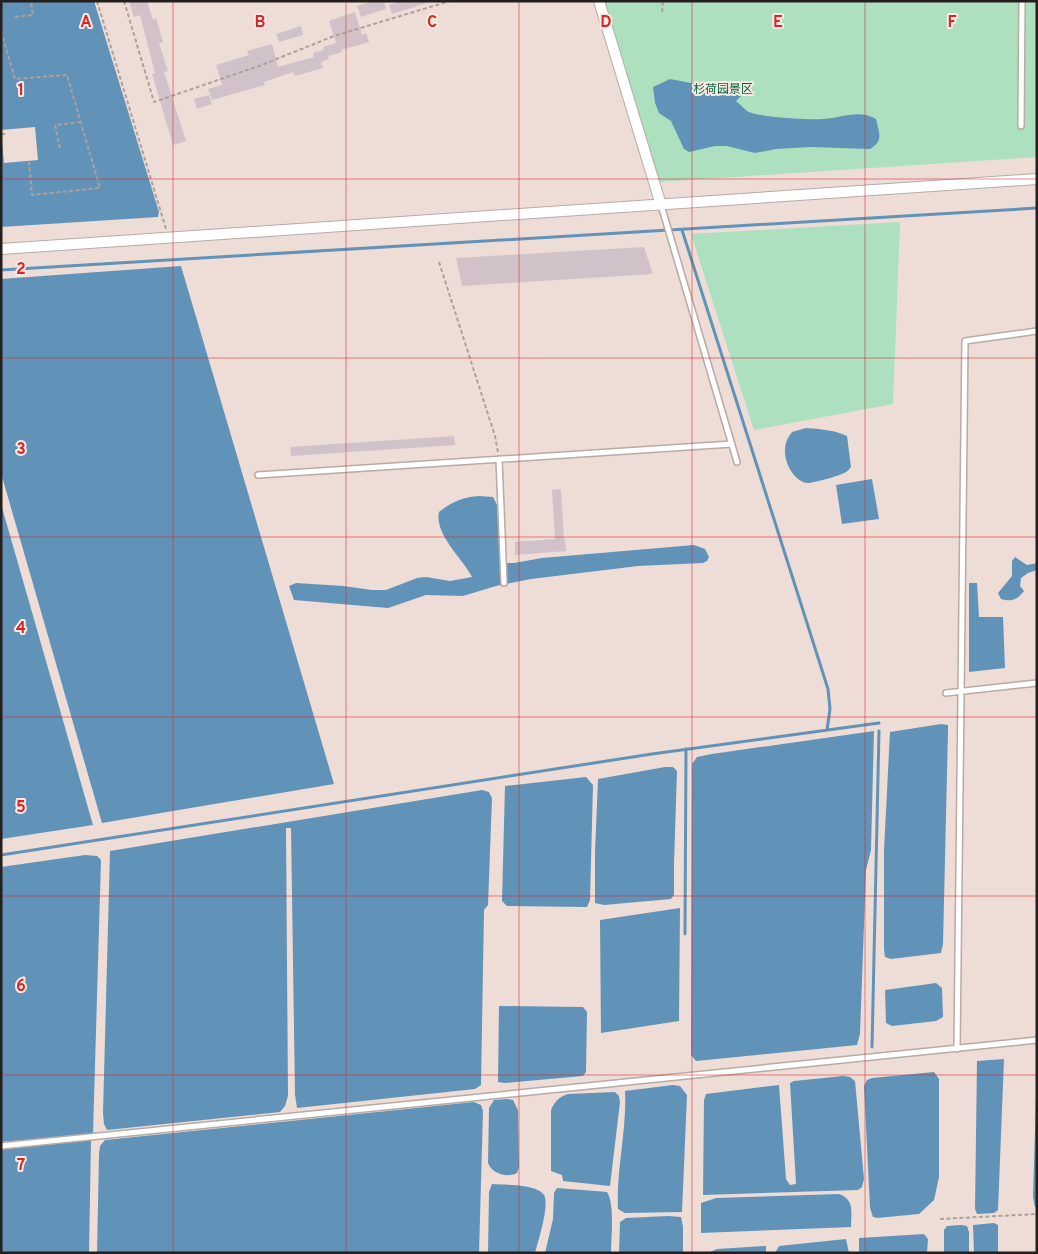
<svg xmlns="http://www.w3.org/2000/svg" width="1038" height="1254" font-family="Overpass,'Noto Sans SC',sans-serif">
  <rect width="100%" height="100%" fill="#edddd6"/>
  <path fill="#ace0bf" d="M604,1H1037V157L659,182Z
    M900,222L893,404L754,430L691,234Z"/>
  <path fill="#6193b9" d="M1,1H94L159,212L158,217L1,227V131L4,163L38,160L35,127L1,130Z
    M670,79L712,87L744,85L753,90L750,94L742,95L736,101C740,104 743,108 747,111C755,117 811,120 823,119C842,118 859,109 876,119C879,133 884,141 870,149L810,147L776,149L755,153L727,146H715L689,152L684,149L671,121L659,113L655,103L653,87Z
    M181,266L334,784L102,823L1,473V279Z
    M806,428C820,429 834,430 847,436L851,467C849,469 848,471 846,472C840,476 813,483 808,483C794,482 784,462 785,450C785,443 788,437 792,432Z
    M872,479L879,519L842,524L836,485Z
    M479,496L493,497L497,505L500,560L507,563H514L542,558L694,545L705,549L709,557L707,561L703,563L638,566L531,579L496,586L463,596L426,595L388,608L294,600L289,586L296,583L343,586L372,590H386L417,578L426,577L450,581L472,577C463,559 434,534 439,512C451,502 464,497 479,496Z
    M1,504L93,825L1,839Z
    M1015,557L1027,565L1037,563V570L1028,573L1021,578L1020,586L1024,591C1017,600 1012,602 1001,599L998,593L1012,576V561Z
    M969,583H977L979,617H1003L1005,668L969,672Z
    M941,724L948,725V731L943,944L941,953L891,959L885,957L884,949V851L890,732Z
    M874,731L871,850L866,870L860,1034L857,1045L696,1061L691,1055L692,764L697,757L712,754Z
    M665,767H673L677,771L674,864V895L671,899L604,905L595,903V852L598,779Z
    M586,777L593,785L590,900L587,907L507,906L502,901L505,786Z
    M482,790L489,792L492,798L488,905L484,910L481,1085L475,1089L297,1108L295,1095L291,828H286L288,1096L285,1106L280,1112L107,1130L104,1124L103,1113L110,851Z
    M85,855L97,856L101,860L93,1134L1,1142V867Z
    M680,908L679,1021L601,1033L600,920Z
    M936,983L942,988L943,1017L936,1021L892,1026L886,1023L885,990Z
    M499,1006L583,1007L587,1012L586,1072L583,1076L505,1083L498,1082Z
    M1004,1059L998,1210L994,1213L977,1214L975,1209L977,1061Z
    M1037,1063V1208L1035,1207L1033,1197Z
    M934,1072L939,1079V1177L934,1200L919,1214L877,1218L873,1217L870,1208L864,1086L867,1080L872,1078Z
    M843,1076L850,1077L855,1081L864,1179L862,1187L858,1190L703,1195L704,1100L706,1094L779,1085L786,1179L790,1185L796,1184L790,1083L794,1081Z
    M673,1085L680,1086L687,1095L682,1212L625,1213L618,1209C616,1169 627,1131 625,1091Z
    M615,1092L619,1096L620,1102L610,1186L563,1181L562,1175L551,1171V1110C555,1101 559,1097 568,1094Z
    M507,1099L513,1100L518,1110L519,1167L517,1173C507,1178 492,1174 488,1163L489,1108L494,1100Z
    M474,1102L481,1105L483,1111L479,1253H97L99,1154L100,1146L105,1140Z
    M91,1140L89,1253H1V1149Z
    M492,1184C505,1185 537,1184 544,1195C550,1204 538,1242 535,1253H488L489,1192Z
    M557,1188L607,1192C615,1204 611,1238 611,1253H545L553,1219L554,1193Z
    M839,1194C855,1200 851,1212 851,1227L701,1233V1203L716,1198Z
    M668,1216L681,1217L683,1227V1253H619L620,1222L626,1218Z
    M994,1223L998,1225V1253H974L973,1225Z
    M961,1225L967,1226L969,1232V1253H944V1230L947,1226Z
    M924,1234L928,1239L927,1253H859V1238Z
    M846,1239L849,1253H775L779,1246Z
    M766,1246V1253H708L717,1249Z"/>
  <g fill="none" stroke-linecap="round" stroke-linejoin="round">
    <path stroke="#6193b9" stroke-width="3" d="M682,230L828,689L830,709L827,730
      M1,270L1037,208
      M1,855L652,754L879,723
      M685,934L686,749
      M872,1047L879,731"/>
  </g>
  <path fill="#d1c2c9" d="M129,1H147L153,20L156,18L163,42L159,43L168,71L164,72L186,141L173,145L152,74L155,73L140,15L134,17Z
    M374,1H384L386,9L361,17L357,6Z
    M401,1H426L427,3L392,14L389,5Z
    M355,12L362,35L366,33L369,42L341,50L342,52L328,56L329,59L321,62L323,68L295,76L293,72L264,82L265,85L212,100L208,89L222,85L216,65L249,55L247,51L272,44L278,67L314,57L313,53L324,50L323,47L336,43L329,21Z
    M301,26L303,35L279,42L276,34Z
    M209,95L212,104L197,109L194,99Z
    M644,247L653,274L462,286L456,258Z
    M454,436L455,445L291,456L290,447Z
    M561,489L564,539H565L566,551L515,555V542L555,539L552,490Z"/>
  <g fill="none" stroke-linecap="round" stroke-linejoin="round">
    <g stroke="#b9aaa4" stroke-width="8">
      <path id="lane" d="M1021,126L1022,1
        M661,205L737,462
        M499,459L504,583
        M258,475L732,444
        M946,693L1037,683
        M957,1049L965,341L1037,331
        M1,1146L1037,1040"/>
    </g>
    <g stroke="#b9aaa4" stroke-width="12">
      <path id="street" d="M599,1L661,205
        M1,249L1037,179"/>
    </g>
    <path stroke="#aea19b" stroke-width="2" stroke-dasharray="4 2.5" stroke-linecap="butt" d="M97,1L166,229
      M124,1L154,102L259,66L334,36L450,1
      M662,12L663,1
      M15,17L33,15L31,1
      M1,31L15,79L67,75L100,188L32,195L29,162
      M1,134H5
      M60,148L55,125L81,122
      M439,262L495,436L498,452
      M940,1219L1037,1214"/>
    <use href="#lane" stroke="#fff" stroke-width="5"/>
    <use href="#street" stroke="#fff" stroke-width="10"/>
  </g>
  <path fill="none" stroke="#d62828" stroke-width="1" stroke-opacity="0.55" d="M173,1V1253M346,1V1253M519,1V1253M692,1V1253M865,1V1253M1,179H1037M1,358H1037M1,537H1037M1,717H1037M1,896H1037M1,1075H1037"/>
  <g text-anchor="middle" stroke-width="4" stroke-linejoin="round" paint-order="stroke">
    <g font-size="12" fill="#03673c" stroke="#faeae4">
      <text x="723" y="93">杉荷园景区</text>
    </g>
  </g>
  <g font-size="16" text-anchor="middle" font-weight="bold" fill="#d62828" stroke="#faeae4" stroke-width="4" stroke-linejoin="round" paint-order="stroke">
    <text x="86" y="27">A</text>
    <text x="260" y="27">B</text>
    <text x="432" y="27">C</text>
    <text x="606" y="27">D</text>
    <text x="778" y="27">E</text>
    <text x="952" y="27">F</text>
    <text x="21" y="95">1</text>
    <text x="21" y="274">2</text>
    <text x="21" y="454">3</text>
    <text x="21" y="633">4</text>
    <text x="21" y="812">5</text>
    <text x="21" y="991">6</text>
    <text x="21" y="1170">7</text>
  </g>
  <rect width="1038" height="1254" fill="none" stroke="#241e1c" stroke-width="5"/>
</svg>
